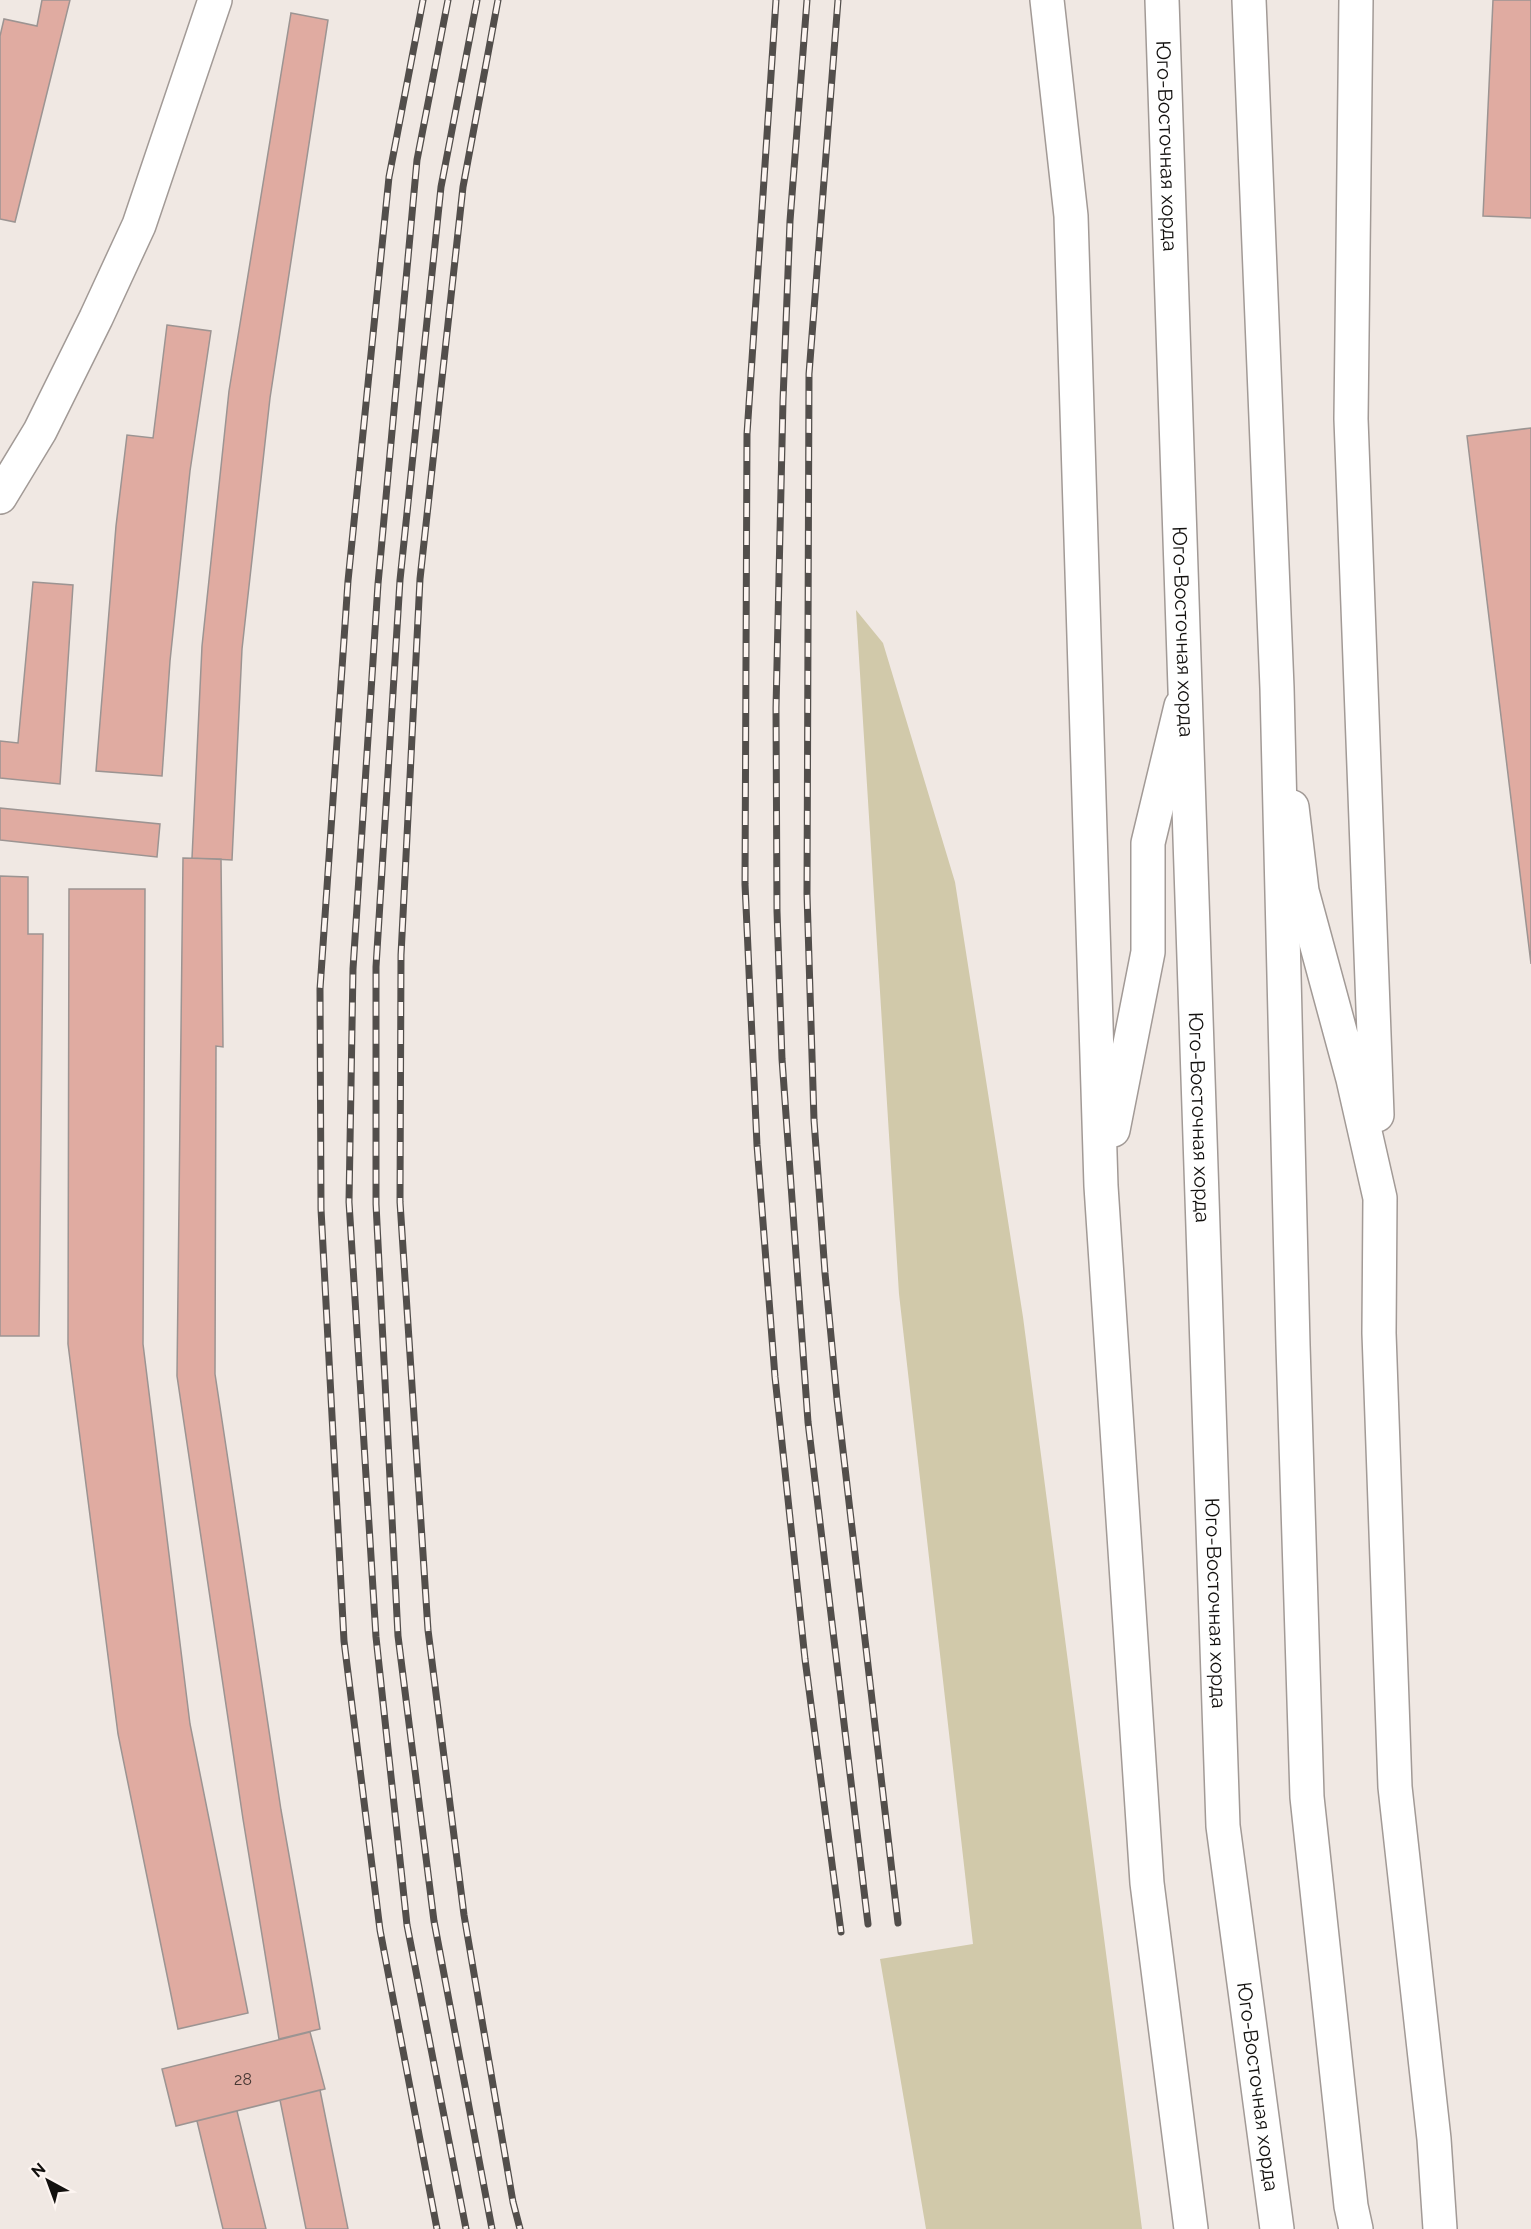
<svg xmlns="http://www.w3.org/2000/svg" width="1531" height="2229" font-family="Raleway,sans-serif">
  <rect width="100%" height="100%" fill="#f0e8e3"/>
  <path fill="#d1c9aa" d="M856,610L883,643L955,882L1023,1317L1142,2229H926L880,1959L973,1944L899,1294Z"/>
  <path fill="#e0aba1" stroke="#9c9492" stroke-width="1.5" d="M42,0H70L15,222L0,219V36L4,19L37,26Z
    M1493,0H1531V218L1483,216Z
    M291,13L328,20L270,398L242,649L232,860L192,858L202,646L229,391Z
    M167,325L211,331L190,471L170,661L162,776L96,771L116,526L127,435L153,438Z
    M1531,428V964L1467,436Z
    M33,582L73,585L60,784L0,778V741L18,743Z
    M0,808L160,824L157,857L0,840Z
    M183,858L221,859L223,1047L216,1046L215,1374L281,1810L320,2029L279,2039L243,1819L177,1376Z
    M0,876L28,877V934H43L39,1336H0Z
    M69,889H145L143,1344L190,1724L248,2013L178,2029L118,1734L68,1344Z
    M310,2032L325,2089L176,2126L162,2069Z
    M320,2090L348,2229H306L280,2100Z
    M237,2111L266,2229H223L197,2121Z"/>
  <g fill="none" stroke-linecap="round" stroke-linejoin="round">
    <g stroke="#a29a96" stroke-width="36">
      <path id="secondary" d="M1047,0L1071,216L1101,1186L1147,1883L1191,2229
        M1356,0L1351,419L1377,1115
        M0,497L40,431L96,318L139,225L215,0
        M1292,807L1302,891L1353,1079L1380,1198L1379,1333L1395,1787L1434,2139L1440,2229
        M1113,1130L1148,952V843L1181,706"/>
    </g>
    <g stroke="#a29a96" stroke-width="36">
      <g id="primary">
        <path id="s1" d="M1162,0L1223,1826L1277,2229"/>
        <path d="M1249,0L1277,688L1293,1345L1307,1797L1351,2206L1356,2229"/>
      </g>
    </g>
    <use href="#secondary" stroke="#fff" stroke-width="33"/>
    <use href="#primary" stroke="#fff" stroke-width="33"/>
    <g stroke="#524e4b" stroke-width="7">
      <path id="rail" d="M423,0L389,177L348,581L320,989L321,1209L344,1641L380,1930L437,2229
        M448,0L417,160L378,584L353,969L349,1202L376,1637L407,1925L466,2229
        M477,0L441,187L400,580L376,967V1204L398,1636L434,1921L492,2229
        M498,0L463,187L420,579L401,955L400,1202L428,1630L464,1915L513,2202L520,2229
        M776,0L747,434L745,884L757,1145L775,1377L805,1659L841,1932
        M807,0L790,221L783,400L776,708L777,911L782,1059L808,1422L868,1924
        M838,0L809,374L807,894L814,1120L825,1273L837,1399L898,1923"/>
    </g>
    <use href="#rail" stroke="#fdf5f1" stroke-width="4.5" stroke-dasharray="14" stroke-linecap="butt"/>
  </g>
  <g text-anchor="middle" stroke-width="6" stroke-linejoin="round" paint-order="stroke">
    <g font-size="16" fill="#463733">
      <text x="243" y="2085">28</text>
    </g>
    <g font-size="20" fill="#12100e" stroke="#fdf5f1">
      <text dy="7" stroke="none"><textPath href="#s1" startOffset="146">Юго-Восточная хорда</textPath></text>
      <text dy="7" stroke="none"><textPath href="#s1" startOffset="632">Юго-Восточная хорда</textPath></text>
      <text dy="7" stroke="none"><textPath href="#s1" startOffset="1118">Юго-Восточная хорда</textPath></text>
      <text dy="7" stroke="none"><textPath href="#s1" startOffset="1604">Юго-Восточная хорда</textPath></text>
      <text dy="7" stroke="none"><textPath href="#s1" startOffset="2090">Юго-Восточная хорда</textPath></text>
    </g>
  </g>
  <g transform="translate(48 2181) rotate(319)" stroke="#fdf5f1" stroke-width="4.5" paint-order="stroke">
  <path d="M0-4.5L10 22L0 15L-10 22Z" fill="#12100e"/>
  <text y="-9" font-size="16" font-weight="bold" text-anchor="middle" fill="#12100e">N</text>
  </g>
</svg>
